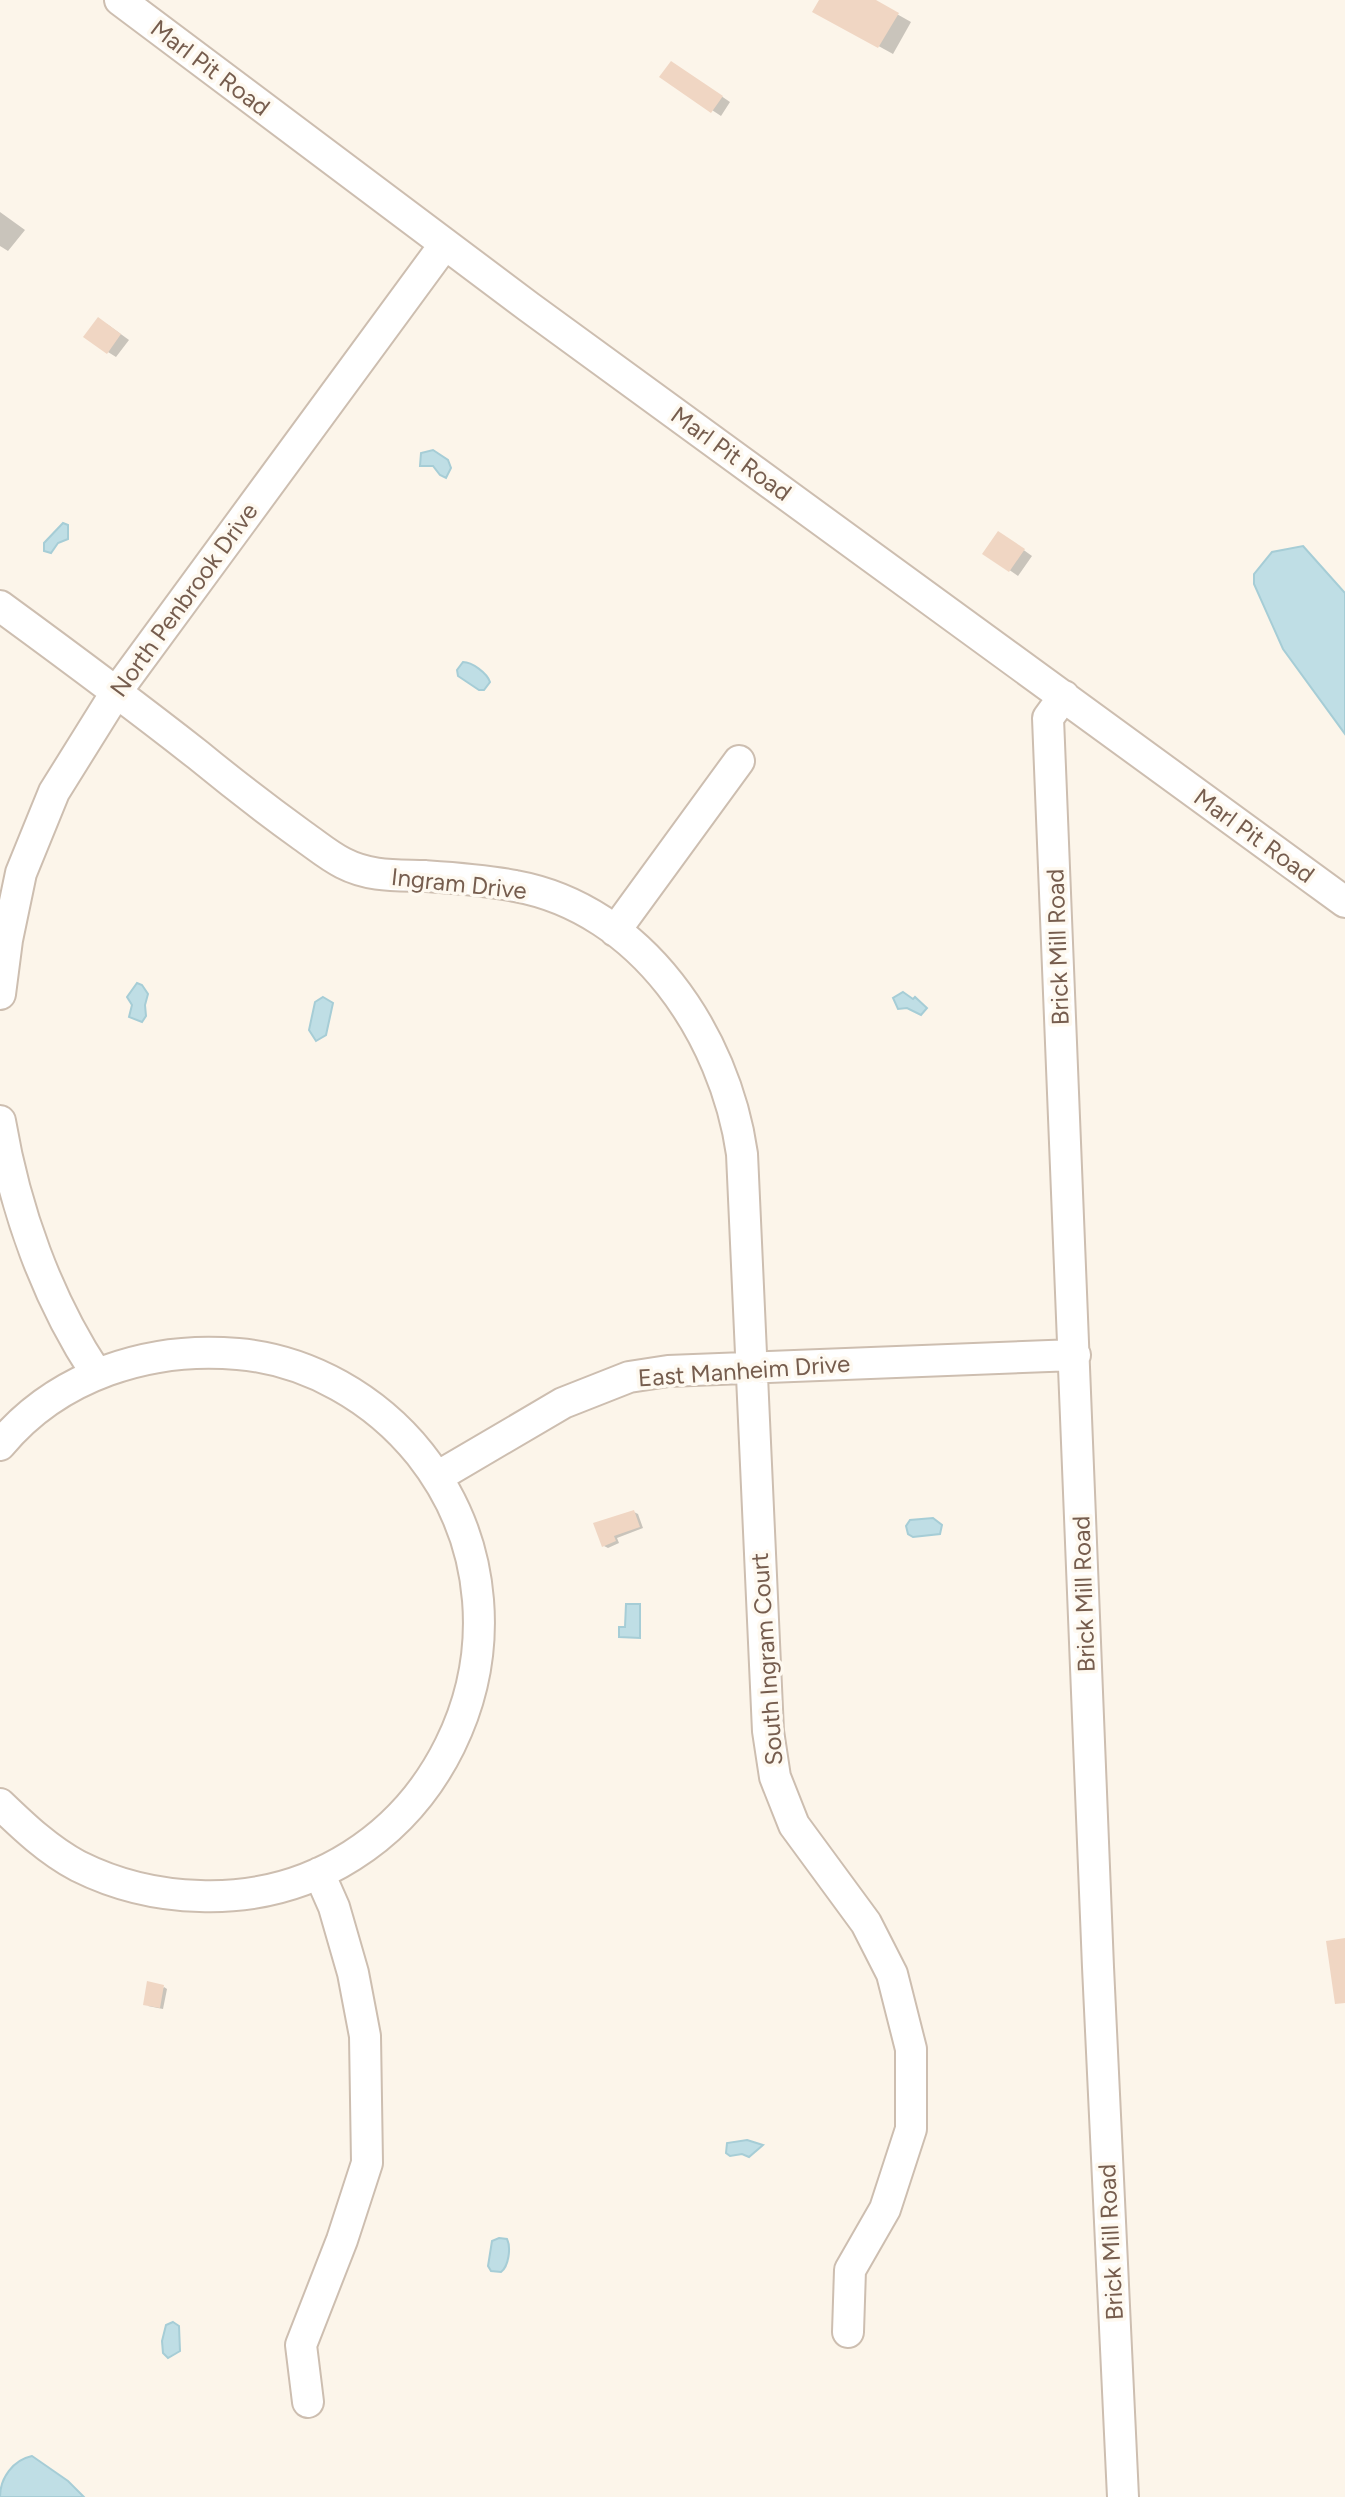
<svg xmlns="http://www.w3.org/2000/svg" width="1345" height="2497" font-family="Figtree,sans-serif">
  <rect width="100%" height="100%" fill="#fcf5ea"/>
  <path fill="#bfdee5" stroke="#a6cdd6" stroke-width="2" d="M433,450L448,460L451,468L446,478L440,475L433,466H420L421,453Z
    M63,523L68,525V539L58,543L51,553L44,551V543Z
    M1303,546L1345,593V734L1283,649L1254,584V574L1272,552Z
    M463,662C472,662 487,673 490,682L484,690H479L458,676L457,670Z
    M137,983L142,985L148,994L145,1005L146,1016L142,1022L129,1017L132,1005L127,997Z
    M903,992L913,999L915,997L927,1008L921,1015L907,1008L898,1009L893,998Z
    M323,997L333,1003L326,1035L316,1041L309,1030L315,1002Z
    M933,1518L942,1525L940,1534L913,1537L908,1534L906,1526L910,1520Z
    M626,1604H640V1638L619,1637V1627H625Z
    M747,2140L763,2145L749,2157L742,2154L730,2156L726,2153L727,2143Z
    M499,2238L507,2239C511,2247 509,2266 501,2272L491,2271L488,2266L492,2241Z
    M173,2322L179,2326L180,2351L168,2358L163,2353L162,2341L166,2325Z
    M32,2456L68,2481L84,2497H0C0,2478 13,2460 32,2456Z"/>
  <path fill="#0003" d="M821,0H872L911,22L893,54L815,11Z
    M680,68L730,102L721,116L662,77Z
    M0,212L25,230L8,251L0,246Z
    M107,324L129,340L116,357L108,352Z
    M1007,538L1032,556L1018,576L985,553Z
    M634,1512L638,1514L643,1528L617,1538L619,1543L608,1548L604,1546Z
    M164,1987L167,1989L163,2009L148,2006Z"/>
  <path fill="#f0d6c3" d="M819,0H876L899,13L878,48L812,12Z
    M671,61L723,96L711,113L659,77Z
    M98,317L121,334L107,354L83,337Z
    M998,531L1025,549L1009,572L982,554Z
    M634,1510L640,1527L614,1536L616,1541L602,1547L593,1523Z
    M1345,1938V2003L1335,2004L1326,1941Z
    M147,1981L164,1985L160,2008L143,2005Z"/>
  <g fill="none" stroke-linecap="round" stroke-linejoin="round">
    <g stroke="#cdbeb0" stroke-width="34">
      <path id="minor" d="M120,0L529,307L1345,902
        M0,606C67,655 133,704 198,755C232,783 267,810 303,836C316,845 329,856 343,863C370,877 396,875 425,876C455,878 486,880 515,886C642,909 725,1035 742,1154L768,1731L775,1777L794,1825L866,1923L892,1974L911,2049V2129L885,2209L850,2270L848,2332
        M1064,696L1048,718L1098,1967L1123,2497
        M615,931L739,761
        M0,994L7,940L21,873L54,792L117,691L445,244
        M0,1121C15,1210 47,1299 96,1373
        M0,1445C58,1375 150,1346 238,1354C309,1360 376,1399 420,1454C562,1634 431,1904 200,1896C158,1895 116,1885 78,1866C48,1850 24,1827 0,1804
        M437,1477L563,1403L629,1377L668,1371L1075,1355
        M308,2402L301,2345L342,2240L367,2163L365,2036L353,1973L334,1907L319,1873"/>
    </g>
    <use href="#minor" stroke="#fff" stroke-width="30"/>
  </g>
  <g text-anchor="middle" stroke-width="7" stroke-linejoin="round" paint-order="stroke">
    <g font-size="24" fill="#765d4e" stroke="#fef9f0">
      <text transform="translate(210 68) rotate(37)" y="8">Marl Pit Road</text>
      <text transform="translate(731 454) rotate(36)" y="8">Marl Pit Road</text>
      <text transform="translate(184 600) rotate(-54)" y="8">North Penbrook Drive</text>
      <text transform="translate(1254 836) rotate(36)" y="8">Marl Pit Road</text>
      <text transform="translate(459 884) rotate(6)" y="8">Ingram Drive</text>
      <text transform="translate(1058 947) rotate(-92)" y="8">Brick Mill Road</text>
      <text transform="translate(744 1371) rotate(-4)" y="8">East Manheim Drive</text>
      <text transform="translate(1084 1594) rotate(-92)" y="8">Brick Mill Road</text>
      <text transform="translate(767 1659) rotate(-94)" y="8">South Ingram Court</text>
      <text transform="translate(1111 2242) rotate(-93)" y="8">Brick Mill Road</text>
    </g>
  </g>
</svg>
